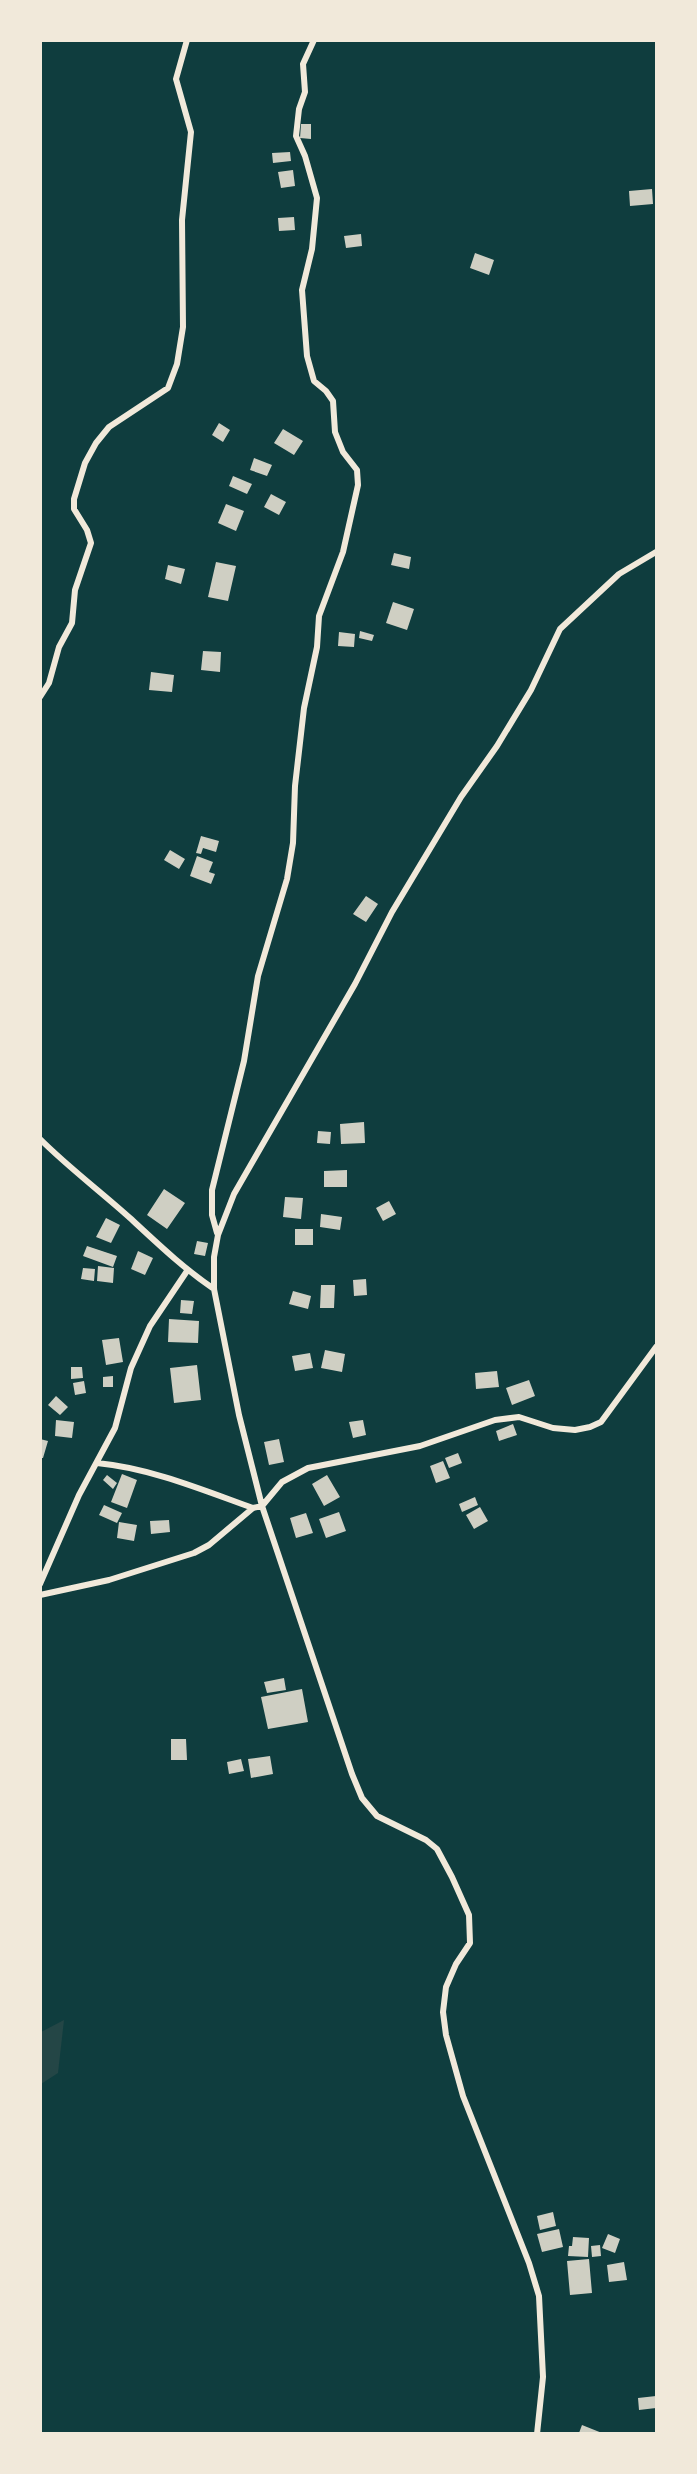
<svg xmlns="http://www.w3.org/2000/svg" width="697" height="2474" font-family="'PT Sans Narrow',sans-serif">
  <rect width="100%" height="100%" fill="#0f3d3e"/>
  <path fill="#244646" d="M64,2020L58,2073L41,2084V2032Z"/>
  <path fill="#cfcfc3" d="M301,124H311V139L300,138Z
    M290,152L291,161L273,163L272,153Z
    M293,170L295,186L281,188L278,172Z
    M652,189L653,204L630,206L629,191Z
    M294,217L295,230L279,231L278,218Z
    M361,234L362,246L346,248L344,236Z
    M475,253L494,260L489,275L470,268Z
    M219,423L230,430L223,442L212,435Z
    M283,429L303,441L294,455L274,443Z
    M254,458L272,465L267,476L250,470Z
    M233,476L252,484L247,494L229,486Z
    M271,494L286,502L279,515L264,507Z
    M226,504L244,511L236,531L218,523Z
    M394,553L411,557L409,569L391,565Z
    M216,562L236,566L228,601L208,597Z
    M168,565L185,569L181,584L165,579Z
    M393,602L414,609L407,630L386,623Z
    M360,631L374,635L372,641L359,638Z
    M339,632L355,634L354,647L338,646Z
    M203,651L221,652L220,672L201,670Z
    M151,672L174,675L172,692L149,690Z
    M201,836L219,841L216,852L203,848L201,854L196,853Z
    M170,850L185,859L179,869L164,860Z
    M197,856L213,862L209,872L215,874L211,884L190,876Z
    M366,896L378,904L366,922L353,914Z
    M364,1122L365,1143L341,1144L340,1124Z
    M318,1131L331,1132L330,1144L317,1143Z
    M347,1170V1187H324V1171Z
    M164,1189L185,1203L167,1229L147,1215Z
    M285,1197L303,1198L301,1219L283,1217Z
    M389,1201L396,1214L383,1221L376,1208Z
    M321,1214L342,1217L340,1230L320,1227Z
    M106,1218L120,1225L111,1243L96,1237Z
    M295,1229H313V1245H295Z
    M197,1241L208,1243L205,1256L194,1254Z
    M87,1246L117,1256L113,1267L83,1256Z
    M138,1251L153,1258L145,1275L131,1269Z
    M98,1266L114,1268L113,1283L97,1281Z
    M83,1268L95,1269L94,1281L81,1279Z
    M366,1279L367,1295L354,1296L353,1280Z
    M321,1285H335L334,1308H320Z
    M293,1291L311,1296L308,1309L289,1304Z
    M181,1300L194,1301L192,1314L180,1313Z
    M169,1319L199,1321L198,1343L168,1342Z
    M119,1338L123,1362L106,1365L102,1340Z
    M325,1350L345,1354L342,1372L321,1368Z
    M310,1353L313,1368L295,1371L292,1356Z
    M197,1365L201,1400L174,1403L170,1368Z
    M71,1367H82L83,1378L71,1379Z
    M497,1371L499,1387L476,1389L475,1373Z
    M113,1376V1387H103V1377Z
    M529,1380L535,1396L512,1405L506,1388Z
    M84,1381L86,1393L75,1395L73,1383Z
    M56,1396L68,1407L60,1415L48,1405Z
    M56,1420L74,1422L72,1438L55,1436Z
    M363,1420L366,1435L353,1438L349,1422Z
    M513,1424L517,1435L499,1441L496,1431Z
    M40,1439L48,1441L43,1458H40Z
    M279,1439L284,1462L269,1465L264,1442Z
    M458,1453L462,1463L449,1468L445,1458Z
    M443,1461L450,1478L436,1483L430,1466Z
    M122,1474L137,1480L127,1508L111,1502Z
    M107,1475L117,1483L113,1489L103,1480Z
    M327,1475L340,1497L324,1506L312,1484Z
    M475,1497L478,1505L462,1512L459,1504Z
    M104,1505L122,1513L117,1523L99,1515Z
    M480,1507L488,1521L474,1529L466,1515Z
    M339,1512L346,1531L326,1538L319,1519Z
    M306,1513L313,1533L296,1538L290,1518Z
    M169,1520L170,1532L151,1534L150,1521Z
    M119,1522L137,1525L134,1541L117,1538Z
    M284,1678L286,1690L267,1693L264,1682Z
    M302,1689L308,1722L268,1729L261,1697Z
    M171,1739H186L187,1760H171Z
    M270,1756L273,1774L251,1778L248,1759Z
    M241,1759L244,1771L229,1774L227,1762Z
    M553,2212L556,2226L540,2230L537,2216Z
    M559,2229L563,2247L542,2252L537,2234Z
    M608,2234L620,2239L615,2253L602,2248Z
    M573,2237L589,2238L588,2257L568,2256L569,2246H572Z
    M600,2245L601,2256L592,2257L591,2246Z
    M589,2259L592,2293L570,2295L567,2261Z
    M624,2262L627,2280L609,2282L607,2265Z
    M656,2396V2408L639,2410L638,2398Z
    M582,2425L602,2433H579Z"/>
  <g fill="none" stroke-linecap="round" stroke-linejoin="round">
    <path stroke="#f1e9da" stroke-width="6" d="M40,697L49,683L59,647L72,623L75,590L91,543L87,530L74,509V499L85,463L96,443L109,427L168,388L177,364L183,327L182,220L191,132L176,79L187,40
      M40,1139C68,1167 100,1191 130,1218C157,1243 183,1268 214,1289
      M217,1233L212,1215V1190L244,1061L258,976L287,879L293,843L295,786L304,708L317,647L319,616L343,552L358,485L357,470L343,452L335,432L333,401L326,391L314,381L307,356L302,290L312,249L317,198L305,156L296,136L299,109L305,92L303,64L314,40
      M97,1463C150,1468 203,1490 253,1508
      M40,1584L79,1495L115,1428L131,1368L150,1326L187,1271
      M40,1595L109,1580L194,1553L209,1545L253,1508L262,1506L282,1482L308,1468L420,1446L495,1420L519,1417L553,1428L575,1430L590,1427L601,1422L656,1347
      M537,2434L543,2377L539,2296L529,2263L463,2096L446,2035L443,2012L446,1987L456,1964L470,1943L469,1915L452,1877L437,1849L426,1840L377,1816L362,1798L352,1774L262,1506L239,1415L214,1289V1257L218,1235L234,1194L355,984L392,912L461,797L497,746L531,690L560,629L619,574L656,552"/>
  </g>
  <rect width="697" height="2474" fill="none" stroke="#f1e9da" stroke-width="84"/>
</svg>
